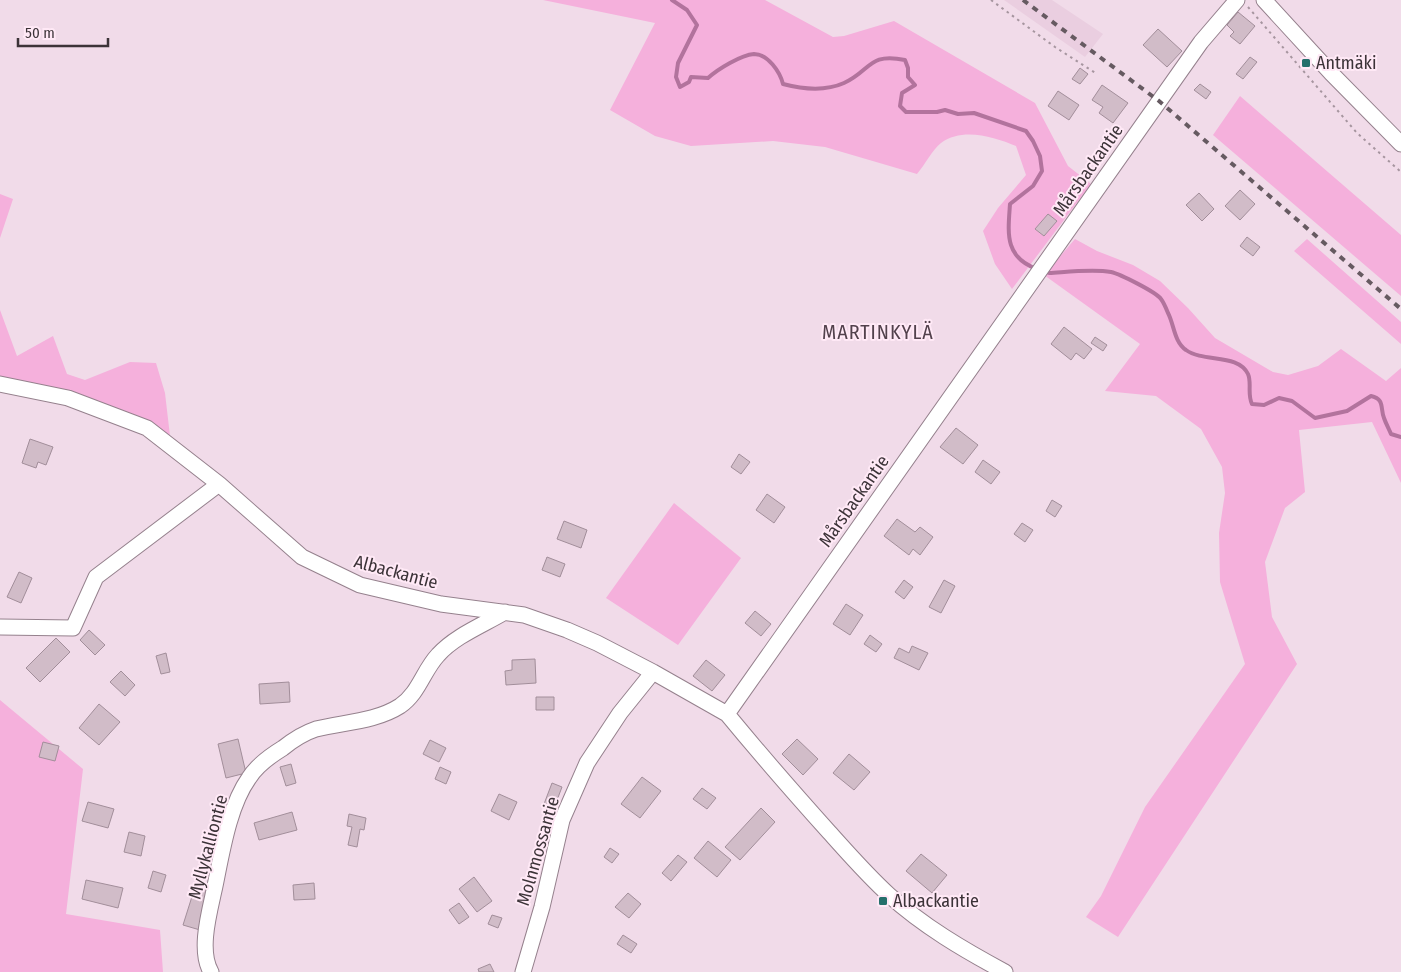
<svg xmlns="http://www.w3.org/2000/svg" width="1401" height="972" font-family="'Fira Sans Condensed',sans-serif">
  <rect width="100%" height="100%" fill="#f1dbe9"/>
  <path fill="#eacee0" d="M1004,0H1052L1103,34L1085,57Z"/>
  <path fill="#f5b0dc" d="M543,0H765L833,37L844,36L894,21L1035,103L1068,166L1091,184L1012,289L995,264L983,231L998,208L1026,175L1016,146C994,137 963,127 941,143C933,149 924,166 917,174L825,147L773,141L691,146L655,136L610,110L655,23Z
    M1240,96L1401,235V296L1213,135Z
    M0,194L13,199L0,238Z
    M1075,239L1097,251L1133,265L1160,281L1188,308L1215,338L1273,372L1288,375L1318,366L1341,349L1386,381L1401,368V483L1372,422L1299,430L1305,492L1285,508L1265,562L1272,617L1297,664L1118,937L1086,917L1101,896L1145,807L1245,664L1220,582L1219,533L1225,493L1222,467L1201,429L1156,396L1105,391L1140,344L1044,275Z
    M1307,239L1401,322V344L1294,251Z
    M0,310L17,356L53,336L67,374L85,380L130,362L156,363L165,393L170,436L150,422L72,391L0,378Z
    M674,503L741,558L678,645L606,598Z
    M0,700L83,769L66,914L160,930L163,972H0Z"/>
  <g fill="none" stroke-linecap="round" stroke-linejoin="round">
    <path stroke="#b2739d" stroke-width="4" d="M672,0L687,10L697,25L678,63L676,77L680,87L689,82L691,77L708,78C718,69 741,55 754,54C768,54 780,72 783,84C802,89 824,92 844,83C871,71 868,52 905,60L908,68V77L915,85L902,93L900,106L906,112H937L945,110L958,114L974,113L1026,131L1033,141L1040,156L1042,171L1033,186L1010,204C1008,233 1004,257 1037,269
      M1044,271L1049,273C1067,272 1093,269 1111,272C1120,274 1156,292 1161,299C1164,303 1166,308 1168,313C1174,324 1174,342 1186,350C1204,363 1238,353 1248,374C1252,383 1247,394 1252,404L1264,405L1279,398L1292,401L1315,418L1347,411L1371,396C1385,399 1380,408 1384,418C1386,424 1389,429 1391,434L1401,437"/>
  </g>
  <path fill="#d1bcc8" stroke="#a28e9a" d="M1238,12L1255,26L1240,44L1230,36L1234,32L1227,25Z
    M1158,29L1182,51L1167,67L1143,45Z
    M1250,57L1257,62L1243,79L1236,74Z
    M1080,68L1088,74L1080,84L1072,79Z
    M1200,84L1211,92L1206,99L1194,90Z
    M1102,85L1128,103L1113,123L1099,113L1103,107L1092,100Z
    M1058,91L1079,105L1069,120L1048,106Z
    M1240,190L1255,204L1240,220L1225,206Z
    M1199,193L1214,209L1202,221L1186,205Z
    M1048,214L1057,221L1044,236L1035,229Z
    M1247,237L1260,247L1253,256L1240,246Z
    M1064,327L1092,349L1084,359L1076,353L1071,360L1051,344Z
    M1095,337L1107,345L1103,351L1091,343Z
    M956,428L978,445L963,464L940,447Z
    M30,439L53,447L46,465L38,462L36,468L22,463Z
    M739,454L750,462L741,474L731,467Z
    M983,460L1000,472L991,484L975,472Z
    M767,494L785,507L774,523L756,510Z
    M1052,500L1062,506L1055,517L1046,511Z
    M897,519L915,532L920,527L933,537L920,555L913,549L909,555L884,536Z
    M564,521L587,530L581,548L557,539Z
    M1022,523L1033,530L1025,542L1014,534Z
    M547,557L565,564L560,577L542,570Z
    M19,572L32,578L21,603L7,597Z
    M904,580L913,587L904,599L895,592Z
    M944,580L955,586L941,613L929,607Z
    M846,604L863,615L850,635L833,624Z
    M755,611L771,624L761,636L745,623Z
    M89,630L105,645L95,655L80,640Z
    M870,635L882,644L876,652L864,644Z
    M56,638L70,652L40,682L26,668Z
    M912,646L928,653L919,670L894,658L899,648L909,653Z
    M166,653L170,672L161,674L156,656Z
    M535,659L536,683L506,685L505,671L512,670V660Z
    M706,660L725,675L712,691L693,676Z
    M121,671L135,685L125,696L110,682Z
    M289,682L290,702L260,704L259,684Z
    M536,697H554V710H536Z
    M99,704L120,722L99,745L79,728Z
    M238,739L246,773L226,778L218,744Z
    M797,739L818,759L803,775L782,754Z
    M430,740L446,748L439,762L423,754Z
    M43,742L59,746L55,761L39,757Z
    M849,754L870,772L854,790L833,773Z
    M291,764L296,783L286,786L280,767Z
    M440,767L451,772L446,784L435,779Z
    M642,777L661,791L640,818L621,804Z
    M552,783L562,787L554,808L544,804Z
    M702,788L716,798L707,809L693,799Z
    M499,794L517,802L509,820L491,811Z
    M88,802L114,809L108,828L82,821Z
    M761,808L775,822L740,860L725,847Z
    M292,812L297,830L259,840L254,823Z
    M349,814L366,818L364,830L360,829L357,847L348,845L352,827L347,826Z
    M129,832L145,836L141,856L124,852Z
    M708,841L731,860L717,877L694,858Z
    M610,848L619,854L612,863L604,857Z
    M921,854L947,875L932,893L906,871Z
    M678,855L687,862L671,881L662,873Z
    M153,871L166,875L161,892L148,888Z
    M474,877L492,901L477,912L459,889Z
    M86,880L123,888L118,908L82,899Z
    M314,883L315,899L294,900L293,885Z
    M195,887L211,891L200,930L183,925Z
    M628,893L641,904L629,918L615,907Z
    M459,903L469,917L459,924L449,910Z
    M492,915L502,918L498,928L488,924Z
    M623,935L637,944L631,953L617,944Z
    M490,964L494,972H479L478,969Z"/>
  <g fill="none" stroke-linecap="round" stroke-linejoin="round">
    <g stroke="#95818d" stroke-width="17">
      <path id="minor" d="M1264,0L1331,73L1401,144
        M0,384L68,398L147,428L219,484L302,557L360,585L441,604L524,615L567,630L597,643L653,672L727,714
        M0,627L73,628L96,577L219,484
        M211,972C198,950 210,910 215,886C222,852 229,806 249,778C257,765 270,756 283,748C293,740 304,733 316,729C343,722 375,722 400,706C419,693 423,671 438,655C455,636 483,625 505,612
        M523,972L542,907L562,820L587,763L620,713L653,672
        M1005,972C964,950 923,926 889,895C867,875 848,853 829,832C794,793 760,754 727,714L1201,42L1237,0"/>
    </g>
    <path stroke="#a6959f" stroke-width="2" stroke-dasharray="2.5 4" stroke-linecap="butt" d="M991,0L1055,47L1097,74
      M1248,7L1357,133L1401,172"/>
    <use href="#minor" stroke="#fff" stroke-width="15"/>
    <path stroke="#665a61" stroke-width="4" stroke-dasharray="6 6" stroke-linecap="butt" d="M1023,0L1159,101L1401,309"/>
  </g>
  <g fill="#25706c" stroke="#ffe9f6" stroke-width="2">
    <rect x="1301" y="58" width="10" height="10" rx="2.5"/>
    <rect x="878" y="896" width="10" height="10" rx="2.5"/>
  </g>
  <g text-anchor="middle" stroke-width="4" stroke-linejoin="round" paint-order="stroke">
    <g font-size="18" fill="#3c3338" stroke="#ffe9f6" text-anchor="start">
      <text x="1316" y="69">Antmäki</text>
      <text x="893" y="907">Albackantie</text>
    </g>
    <g font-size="18" fill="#3c3338" stroke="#ffe9f6">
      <text transform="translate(1088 170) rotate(-55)" y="6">Mårsbackantie</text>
      <text transform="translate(854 501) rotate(-55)" y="6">Mårsbackantie</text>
      <text transform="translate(396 572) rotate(15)" y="6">Albackantie</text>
      <text transform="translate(208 847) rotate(-75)" y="6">Myllykalliontie</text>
      <text transform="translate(538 851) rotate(-74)" y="6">Molnmossantie</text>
    </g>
    <g font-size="20" letter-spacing="1" fill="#52414c" stroke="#ffe9f6">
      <text x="878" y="339">MARTINKYLÄ</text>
    </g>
  </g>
  <path d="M18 38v8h90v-8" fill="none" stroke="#3c3338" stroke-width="2.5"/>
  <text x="25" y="38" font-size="15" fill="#3c3338" stroke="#ffe9f6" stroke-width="4" paint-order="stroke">50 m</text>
</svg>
